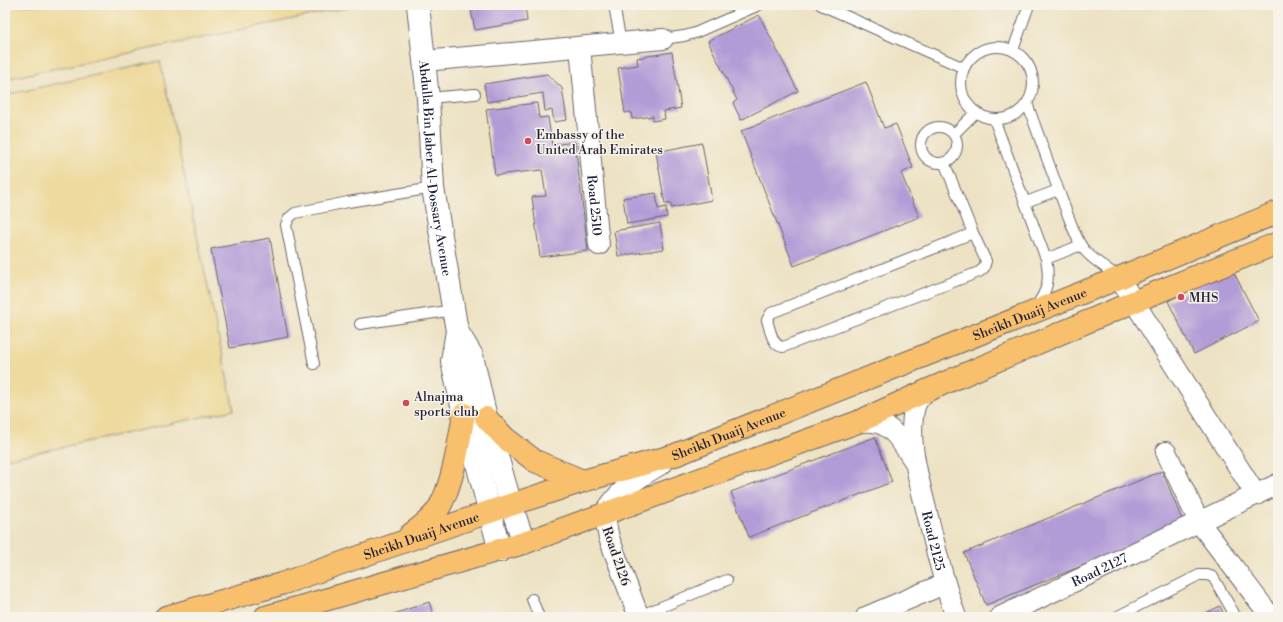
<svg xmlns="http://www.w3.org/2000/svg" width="1283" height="622" font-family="'Libre Bodoni',serif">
  <rect width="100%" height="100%" fill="#f7f3e8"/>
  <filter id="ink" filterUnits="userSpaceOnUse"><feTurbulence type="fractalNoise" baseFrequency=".025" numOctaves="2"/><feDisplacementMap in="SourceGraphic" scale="8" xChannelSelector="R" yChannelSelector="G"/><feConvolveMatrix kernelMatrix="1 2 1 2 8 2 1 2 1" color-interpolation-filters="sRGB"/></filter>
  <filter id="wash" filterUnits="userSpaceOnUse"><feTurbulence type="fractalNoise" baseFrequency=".012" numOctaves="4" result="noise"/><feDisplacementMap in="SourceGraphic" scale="16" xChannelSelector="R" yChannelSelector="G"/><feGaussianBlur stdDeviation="0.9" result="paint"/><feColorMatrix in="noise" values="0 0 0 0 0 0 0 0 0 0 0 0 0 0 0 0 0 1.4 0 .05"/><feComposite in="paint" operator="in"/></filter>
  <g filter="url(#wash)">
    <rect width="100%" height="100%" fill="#ede2c3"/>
    <path fill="#eeda9e" stroke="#887e6c" d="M5,5H360L5,79Z
      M160,61L234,410L7,459L5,449V95Z"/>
    <g id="blocks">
      <path fill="#b29cd7" d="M470,5H525L527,21L475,30Z
        M759,15L798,91L741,120L733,103L737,100L708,41Z
        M672,52L681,108L664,111L665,119L653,121V116L632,119L631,112L625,113L618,68L638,65L637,58Z
        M547,74L562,88L567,120L554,122L552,110L545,111L543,93L487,102L484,84Z
        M866,82L884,128L896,124L913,168L901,173L919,217L794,266L741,131Z
        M537,103L539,118L548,117L552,145L575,142L588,251L540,257L532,197L546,196L542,170L495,175L486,109Z
        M702,143L712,200L671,208V203L665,204L656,152Z
        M656,193L658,209L666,207L667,217L627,224L623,198Z
        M660,223L664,249L618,256L614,231Z
        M270,238L288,337L230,348L211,249Z
        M1232,269L1259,321L1194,354L1168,301Z
        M875,437L892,482L749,537L731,492Z
        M1162,471L1184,524L986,605L964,553Z
        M429,602L434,617H385Z
        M1220,606L1225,617H1198Z"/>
    </g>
  </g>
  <g filter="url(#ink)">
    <use href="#blocks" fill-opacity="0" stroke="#69656b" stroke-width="1"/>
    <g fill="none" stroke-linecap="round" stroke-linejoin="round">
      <g stroke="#69656b" stroke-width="12">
        <path id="service" d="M614,5L621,43
          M821,5L964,68
          M663,39L684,36L695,33L759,5
          M961 83a36 36 0 1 1 72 0a36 36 0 1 1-72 0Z
          M1013,50L1029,5
          M428,98L475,94
          M1027,103C1040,139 1053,176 1067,213C1071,223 1076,238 1082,247C1092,261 1107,267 1119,278
          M994,119L1046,259C1050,279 1048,290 1036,306
          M921 145a18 18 0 1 1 36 0a18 18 0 1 1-36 0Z
          M954,134L976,112
          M944,162L973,233L771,313L767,320C770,329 772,346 783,347L979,272L984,268L986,261L973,233
          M1026,202L1058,190
          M1046,259L1081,245
          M360,324L454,310
          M314,364L286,225L289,218L295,213L348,202L433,188
          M532,599L539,617
          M639,616L727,580
          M1116,617L1199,575H1207L1213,577L1236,617"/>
      </g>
      <g stroke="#69656b" stroke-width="22">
        <g id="minor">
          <path id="s1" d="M580,47L599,245"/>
          <path d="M424,61L663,39"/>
          <path d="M1119,278L1256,495"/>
          <path id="s2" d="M926,391C922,395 917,400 915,406C906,441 920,483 928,517C936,551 944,584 956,617"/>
          <path d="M858,422C864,422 872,421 878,423C895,427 905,449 915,462"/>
          <path d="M1166,452L1199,522L1271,617"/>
          <path d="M639,617L609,538L604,514C619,489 639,477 663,463"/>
          <path d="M866,617L944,584"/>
          <path id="s3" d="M1000,617L1278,484"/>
        </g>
      </g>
      <g stroke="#69656b" stroke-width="24">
        <g id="tertiary">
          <path id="s4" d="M418,5L428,98L433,188L457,331L452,361L464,414L500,551"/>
          <path d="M457,331L472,356L486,418L511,505L524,543"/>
        </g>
      </g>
      <g stroke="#69656b" stroke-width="24">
        <g id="primary">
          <path d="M486,418L505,438L535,461L583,481"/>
          <path d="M410,535C422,526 436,516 442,502C454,478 459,441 464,414"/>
          <path id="s5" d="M166,617L281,584L489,512L583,481L675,455L1119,278L1278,212"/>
          <path d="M265,617L524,543L858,422L926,391L1133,302L1278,243"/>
        </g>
      </g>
      <use href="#service" stroke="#fff" stroke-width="10"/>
      <use href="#minor" stroke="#fff" stroke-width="20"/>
      <use href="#tertiary" stroke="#fff" stroke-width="22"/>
      <use href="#primary" stroke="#f8bf6c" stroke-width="22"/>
    </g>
  </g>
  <g fill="#d1495b" stroke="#f7f3e8" stroke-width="1.5">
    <circle cx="528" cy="141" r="4"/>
    <circle cx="1181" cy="297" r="4"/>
    <circle cx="406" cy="403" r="4"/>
  </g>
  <g text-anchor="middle" stroke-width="3" stroke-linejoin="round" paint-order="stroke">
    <g font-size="13" fill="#22223b" stroke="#f7f3e8" text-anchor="start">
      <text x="536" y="139">Embassy of the<tspan x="536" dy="15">United Arab Emirates</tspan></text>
      <text x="1189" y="302">MHS</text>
      <text x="414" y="401">Alnajma<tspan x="414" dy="15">sports club</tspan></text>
    </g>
    <g font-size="13" fill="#22223b" stroke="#f7f3e8">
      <text dy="5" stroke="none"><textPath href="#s4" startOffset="164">Abdulla Bin Jaber Al-Dossary Avenue</textPath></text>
      <text dy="5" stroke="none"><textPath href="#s1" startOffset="159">Road 2510</textPath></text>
      <text dy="5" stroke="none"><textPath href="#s5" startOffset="916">Sheikh Duaij Avenue</textPath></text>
      <text dy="5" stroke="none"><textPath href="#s5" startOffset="592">Sheikh Duaij Avenue</textPath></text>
      <text dy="5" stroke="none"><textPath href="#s5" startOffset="268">Sheikh Duaij Avenue</textPath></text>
      <text dy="5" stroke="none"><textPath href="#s2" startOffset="156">Road 2125</textPath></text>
      <text transform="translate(617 556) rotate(71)" y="5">Road 2126</text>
      <text dy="5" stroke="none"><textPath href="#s3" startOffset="110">Road 2127</textPath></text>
    </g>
  </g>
  <rect width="1283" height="622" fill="none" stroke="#f7f3e8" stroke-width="20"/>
</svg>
